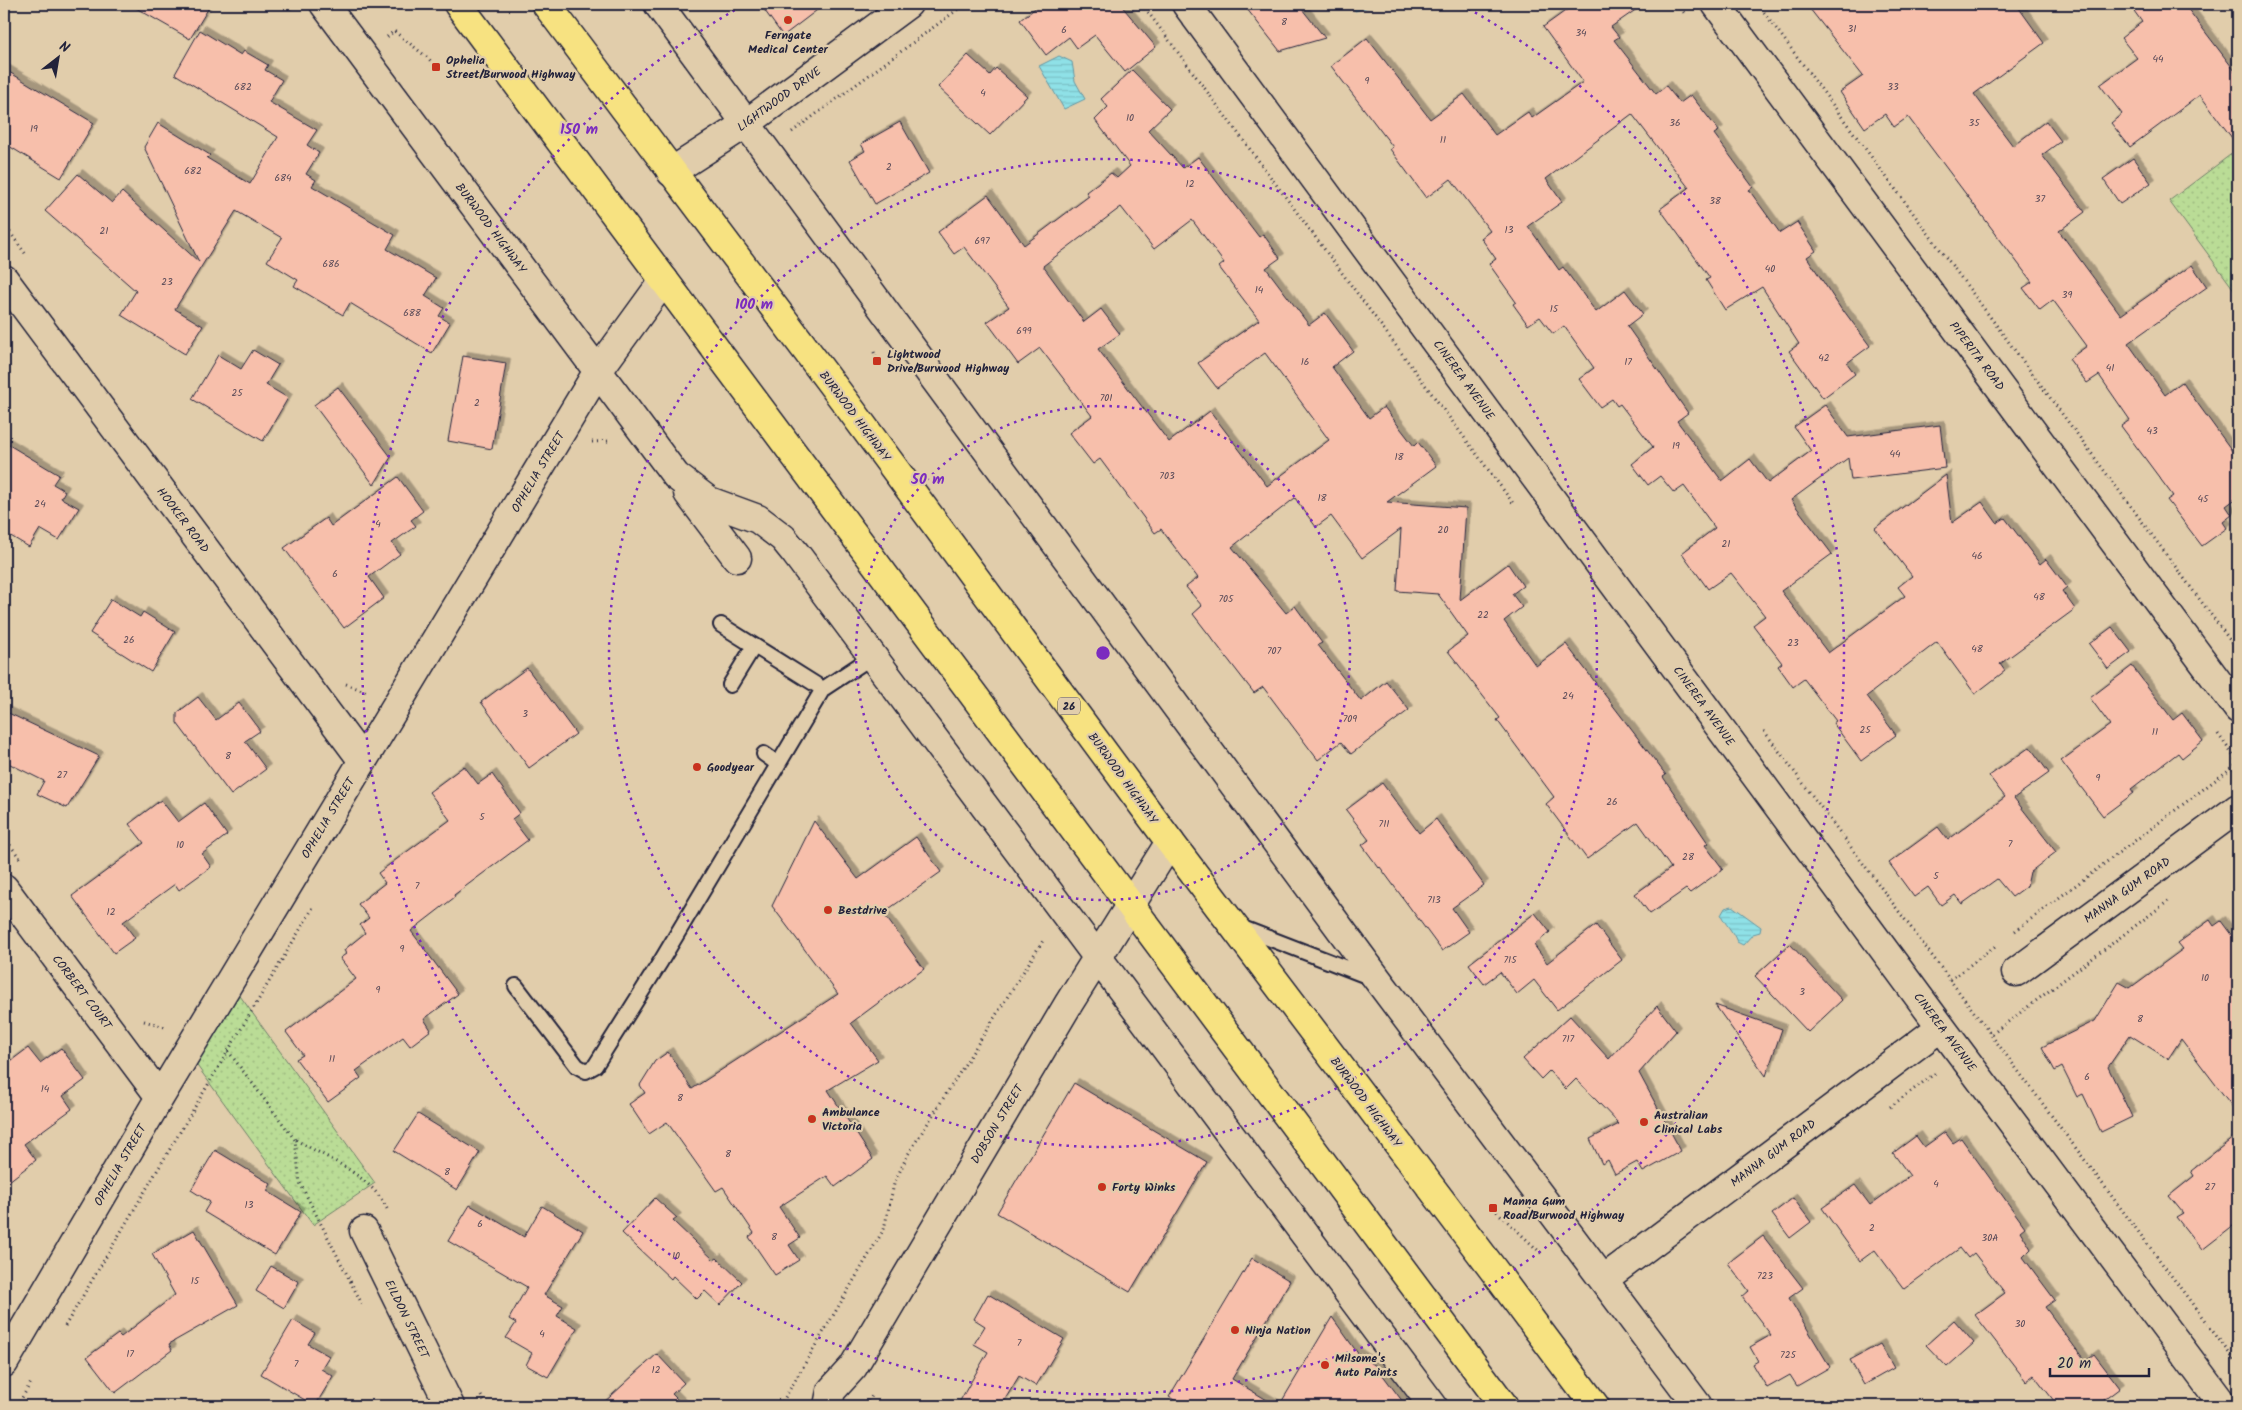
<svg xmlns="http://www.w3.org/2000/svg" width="2242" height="1410" font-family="Kalam,sans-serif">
  <defs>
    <pattern id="park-dots" width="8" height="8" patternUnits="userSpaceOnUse" patternTransform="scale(1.25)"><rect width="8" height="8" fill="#badc96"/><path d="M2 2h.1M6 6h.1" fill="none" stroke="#a0bc82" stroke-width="1.8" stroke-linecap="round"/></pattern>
    <pattern id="water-rules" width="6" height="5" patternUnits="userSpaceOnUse" patternTransform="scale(1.25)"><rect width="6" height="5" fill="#8fe1e7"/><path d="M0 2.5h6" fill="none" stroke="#7bc1c7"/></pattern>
    <filter id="shadow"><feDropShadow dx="4.5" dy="-4.5" stdDeviation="0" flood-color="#0004"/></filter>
  </defs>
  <rect width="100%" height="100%" fill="#e1cdab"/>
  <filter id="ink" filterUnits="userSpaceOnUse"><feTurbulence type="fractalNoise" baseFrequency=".02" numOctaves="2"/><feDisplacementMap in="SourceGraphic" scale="10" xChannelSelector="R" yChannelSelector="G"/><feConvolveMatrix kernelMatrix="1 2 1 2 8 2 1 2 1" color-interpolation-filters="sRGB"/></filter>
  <g filter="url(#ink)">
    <path fill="url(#park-dots)" stroke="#6e7f68" d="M2238,149V295L2169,201Z
      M230,982L375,1183L313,1225L187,1052Z"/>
    <path fill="url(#water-rules)" stroke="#6395a2" d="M1352,4H1378L1355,11Z
      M1059,56L1072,62L1075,81L1085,99L1064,109L1039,66Z
      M1732,906L1761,927L1760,932L1753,934L1743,945L1737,942C1733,931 1725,924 1721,915L1725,908Z"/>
    <path fill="#f7bfab" stroke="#22223b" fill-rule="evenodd" filter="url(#shadow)" d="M129,4H211L190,39Z
      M760,4H825L783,36Z
      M1041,4H1120L1156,47L1125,72L1095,35L1077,48L1069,37L1046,55L1020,20Z
      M1243,4H1298L1325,38L1280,51Z
      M1575,4H1644L1611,27L1619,37L1614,40L1656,94L1666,86L1680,103L1691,95L1719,131L1714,134L1753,187L1749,190L1780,233L1797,222L1816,251L1807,257L1843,312L1844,311L1870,346L1847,363L1855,374L1823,398L1789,351L1799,344L1762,287L1725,310L1706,280L1710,278L1660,209L1689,188L1632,114L1546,179L1562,202L1528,226L1559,270L1563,267L1596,312L1625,290L1643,314L1627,326L1688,413L1677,421L1722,481L1750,459L1768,483L1811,451L1794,427L1825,405L1848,437L1940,425L1945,468L1851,480L1848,458L1791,500L1832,554L1781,591L1828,653L1905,596L1898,587L1912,576L1875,528L1946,475L1952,523L1982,502L1997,523L2005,518L2040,564L2046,559L2067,587L2062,591L2075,609L2000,664L2005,671L1975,694L1937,642L1867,696L1896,735L1861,761L1833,723L1836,721L1804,679L1793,687L1778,666L1782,663L1753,625L1765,616L1731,573L1708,589L1682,553L1715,528L1684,486L1674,493L1660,476L1648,485L1632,464L1653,447L1620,404L1617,406L1612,399L1600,407L1579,379L1594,368L1564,326L1553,334L1540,317L1528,325L1513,304L1516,302L1489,264L1496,259L1481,238L1490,231L1451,179L1426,198L1390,149L1393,147L1331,66L1367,38L1430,119L1464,94L1495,135L1528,112L1532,118L1583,82L1543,27Z
      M1806,4H2016L2044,43L1974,94L2013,146L2046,121L2061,141L2042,155L2085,212L2059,231L2121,315L2192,265L2207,287L2128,343L2165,395L2182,382L2238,459V497L2226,506L2232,515L2223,522L2227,528L2202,546L2167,500L2173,496L2121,426L2130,420L2099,375L2087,383L2069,359L2087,346L2053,300L2040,310L2023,288L2032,282L1908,117L1894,127L1885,114L1865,128L1840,92L1863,76Z
      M2129,4H2184L2238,75V146L2200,95L2130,147L2111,123L2122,114L2100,85L2137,58L2121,38L2142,22Z
      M200,30L241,55L244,51L268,65L265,70L282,80L269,102L317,130L307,145L319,153L306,174L316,180L312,186L395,235L387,249L436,278L425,296L444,308L439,316L450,323L432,353L350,303L343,315L294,286L298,280L267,261L282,238L236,211L175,309L203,326L185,354L121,315L136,291L45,211L78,174L112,203L122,192L199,262L144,147L158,123L210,155L207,158L250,184L278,137L175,74Z
      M968,55L990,75L996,68L1027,96L990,135L938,87Z
      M4,69L94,123L61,178L4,143Z
      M1132,70L1170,109L1148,130L1183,168L1198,157L1259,237L1263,234L1280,258L1266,268L1309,325L1325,313L1353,351L1332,367L1369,418L1384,407L1414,446L1418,442L1436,466L1387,502L1466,508L1460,600L1508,564L1523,586L1512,594L1522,607L1504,621L1536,666L1566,644L1666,775L1663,777L1708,843L1705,845L1723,869L1690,893L1686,889L1650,914L1635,894L1671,868L1638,822L1587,859L1546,804L1554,797L1497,720L1500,718L1448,651L1468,636L1438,594L1397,591L1401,529L1362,558L1331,516L1316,527L1295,498L1232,547L1286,613L1295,606L1322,643L1318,645L1361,701L1386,681L1409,710L1351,754L1341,742L1318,760L1263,687L1254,693L1193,614L1202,606L1186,587L1198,578L1161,529L1155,533L1100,459L1093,464L1069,433L1092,416L1040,348L1018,364L987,322L1009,307L964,247L954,254L938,232L988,195L1024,245L1089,196L1086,192L1111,173L1117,178L1130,166L1095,120L1108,107L1101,99ZM1121,207L1154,249L1192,220L1224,263L1219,267L1259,320L1198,363L1217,388L1265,353L1329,440L1267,486L1210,411L1169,442L1098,349L1120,334L1101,309L1084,322L1043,266Z
      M900,122L929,173L875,204L850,160L865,151L861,144Z
      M2133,158L2151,183L2120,204L2103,179Z
      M253,350L278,365L266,385L288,398L263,441L192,399L218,355L241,369Z
      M463,356L506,363L492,449L448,441Z
      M338,387L391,457L374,485L314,405Z
      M4,442L59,475L53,484L65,491L61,498L79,508L59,540L40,529L29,547L4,532Z
      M398,477L423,511L411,520L416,526L392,543L400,554L369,577L384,598L344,628L284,548L326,518L331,526Z
      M111,599L140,617L143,612L175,632L151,672L90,633Z
      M2112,627L2131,652L2108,669L2089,644Z
      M2132,666L2173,720L2182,713L2203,741L2182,758L2178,753L2131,789L2134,793L2103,816L2061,761L2110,725L2090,698Z
      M527,668L576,734L529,768L481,702Z
      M198,697L216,720L239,703L260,731L245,741L266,769L231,795L177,723V713Z
      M4,711L99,756L67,808L37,794L44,781L4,761Z
      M2030,747L2049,773L2014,798L2056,852L2030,872L2027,886L2012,897L1997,879L1962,904L1955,895L1941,905L1928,887L1914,897L1889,863L1938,827L1948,840L2005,797L1989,776Z
      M464,766L478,784L492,774L520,813L512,819L528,840L454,895L455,897L411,931L458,994L424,1019L431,1030L410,1046L403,1037L356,1071L361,1078L328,1102L296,1059L303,1055L286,1032L356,979L340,958L346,954L344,950L365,933L360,925L369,918L358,904L385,883L378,873L450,820L429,792Z
      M1382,783L1419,833L1436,819L1484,885L1452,908L1469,932L1442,951L1380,867L1379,868L1362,845L1369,840L1346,810Z
      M161,800L178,822L204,803L227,835L202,854L211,867L179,890L175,884L123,922L135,938L114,953L72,896L144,843L129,824Z
      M814,821L858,879L916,837L941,872L883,913L924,969L851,1023L878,1060L828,1090L873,1159L835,1187L827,1176L779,1207L800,1238L789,1245L799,1260L775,1275L749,1237L754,1233L723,1187L716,1191L667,1122L649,1134L629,1104L645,1093L640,1085L655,1061L668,1052L692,1089L838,994L772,906Z
      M1535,913L1550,932L1534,945L1547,963L1596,925L1622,960L1557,1010L1534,980L1517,994L1500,972L1484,984L1469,964Z
      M2210,920L2214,926L2221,921L2238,944V1114L2181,1039L2168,1059L2130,1035L2108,1067L2132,1117L2101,1132L2083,1094L2077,1097L2062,1067L2055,1071L2042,1047L2095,1021L2119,982L2130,988L2183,949L2178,943Z
      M1790,944L1842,1000L1808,1032L1755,976Z
      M1715,1005L1782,1029L1766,1076Z
      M1657,1006L1676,1031L1639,1073L1681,1151L1643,1172L1637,1162L1615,1174L1608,1160L1602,1164L1590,1139L1619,1124L1576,1079L1566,1089L1549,1071L1541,1079L1523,1059L1570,1016L1609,1059Z
      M28,1048L40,1063L61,1048L85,1080L63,1096L72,1109L24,1144L36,1160L4,1185V1066Z
      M1074,1083L1207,1162L1130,1292L997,1213Z
      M418,1114L480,1152L457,1190L394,1151Z
      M1945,1132L1953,1143L1961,1138L2025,1227L2020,1231L2031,1249L2023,1257L2055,1300L2045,1307L2085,1361L2094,1354L2120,1388L2096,1406H2058L2034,1375L2026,1381L1975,1315L2005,1293L1974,1253L1968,1258L1960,1248L1904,1289L1875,1250L1860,1261L1822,1208L1855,1185L1870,1205L1910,1176L1893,1153L1916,1136L1924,1147Z
      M2238,1134V1222L2202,1250L2176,1217L2183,1213L2169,1196L2194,1176L2191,1171Z
      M215,1150L271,1184L267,1191L301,1212L275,1255L204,1212L210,1202L191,1190Z
      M655,1198L677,1218L673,1221L714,1260L717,1258L742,1282L720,1305L705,1291L697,1299L673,1276L671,1279L622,1233Z
      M1793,1198L1811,1222L1790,1238L1772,1214Z
      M470,1205L524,1237L542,1206L583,1231L544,1295L563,1306L557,1316L577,1328L548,1377L526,1365L532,1353L506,1338L516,1323L509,1319L527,1287L448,1241Z
      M194,1230L238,1305L169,1344L172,1350L115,1393L87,1357L118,1334L121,1337L175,1295L152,1254Z
      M1763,1236L1803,1288L1789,1298L1830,1367L1797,1386L1790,1375L1767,1388L1753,1364L1758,1361L1750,1347L1771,1335L1742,1297L1749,1291L1728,1263Z
      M1252,1258L1290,1281L1232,1379L1277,1406H1185L1169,1397Z
      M271,1266L299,1282L284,1308L256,1291Z
      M988,1294L1064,1339L1036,1386L1019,1376L1001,1406H957L988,1352L974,1344L985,1326L974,1319Z
      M1332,1317L1359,1355L1376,1366L1406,1406H1279Z
      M293,1320L315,1333L308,1344L329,1356L321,1369L333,1376L315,1406L261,1374Z
      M1954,1320L1974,1343L1947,1367L1926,1345Z
      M1880,1344L1894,1368L1864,1385L1850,1360Z
      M657,1354L684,1383L672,1394L684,1406H600Z"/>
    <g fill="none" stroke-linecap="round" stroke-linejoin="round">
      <g stroke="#22223b" stroke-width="18">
        <path id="lane" d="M721,625L823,689
          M730,685L754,646
          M764,754L778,764
          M1240,927L1372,978
          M516,986L577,1066L586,1071L595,1066L661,961L823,689L873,656"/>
      </g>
      <g stroke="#22223b" stroke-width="31">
        <path id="street" d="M324,4L676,476L709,501L758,519L783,538L796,554L1433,1406
          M658,4L1378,980L1698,1406
          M1186,4L1941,1027L2224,1406
          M1716,4L2238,709
          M671,172L747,123L908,4
          M4,279L363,761
          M688,493L737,558
          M4,888L160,1097
          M2016,972L2238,808
          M364,1231L450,1406
          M1604,1279L1941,1027
          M4,1363L160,1097L598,371L664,280
          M828,1406L831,1391L853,1367L1069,1003L1170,842"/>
      </g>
      <g stroke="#22223b" stroke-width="31">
        <path id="highway" d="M458,4L1504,1406
          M546,4L846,403L1170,842L1492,1268L1595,1406"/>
      </g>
      <path stroke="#22223b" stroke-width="3" stroke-dasharray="1 4" stroke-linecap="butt" d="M288,4L294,11
        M1142,4L1513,503
        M1677,4L1686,15
        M1758,4L2238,651
        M387,37L394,31L428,58L436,67
        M792,132L965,4
        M4,224L27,256
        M874,352L877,361
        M592,442L610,441
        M346,684L367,692
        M1764,731L2238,1365
        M2218,734L2238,762
        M4,837L22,861
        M2015,931L2238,763
        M1950,980L1998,944
        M144,1021L165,1027
        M1992,1034L2171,899
        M228,1051L295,1140L300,1183L362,1304
        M1890,1107L1937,1072
        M296,1140C327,1158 371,1175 387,1209
        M1493,1208L1543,1255
        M65,1326L314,906
        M481,1396L486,1406
        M17,1406L32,1381
        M780,1406L884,1229L894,1184L907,1156L1044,939
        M866,1406L873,1394"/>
      <use href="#lane" stroke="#e1cdab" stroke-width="14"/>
      <use href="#street" stroke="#e1cdab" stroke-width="28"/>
      <use href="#highway" stroke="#f7e281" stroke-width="28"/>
    </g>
  </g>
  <g fill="none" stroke="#7b2cbf" stroke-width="2.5" stroke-dasharray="2.5 5">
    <circle cx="1103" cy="653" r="247"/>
    <circle cx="1103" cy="653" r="494"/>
    <path d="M1462 5A741 741 0 1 1 744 5"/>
  </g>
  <g fill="#c8321e" stroke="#e1cdab" stroke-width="2">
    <circle cx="788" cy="20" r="5"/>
    <rect x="431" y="62" width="10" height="10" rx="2.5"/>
    <rect x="872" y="356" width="10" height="10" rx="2.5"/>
    <circle cx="697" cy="767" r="5"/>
    <circle cx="828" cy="910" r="5"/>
    <circle cx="812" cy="1119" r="5"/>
    <circle cx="1644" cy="1122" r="5"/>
    <circle cx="1102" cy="1187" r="5"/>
    <rect x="1488" y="1203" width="10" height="10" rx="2.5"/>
    <circle cx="1235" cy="1330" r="5"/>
    <circle cx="1325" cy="1365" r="5"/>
  </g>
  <g text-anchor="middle" stroke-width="4.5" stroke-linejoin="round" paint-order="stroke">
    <g font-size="10" fill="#574957">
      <text x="1284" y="25">8</text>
      <text x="1852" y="32">31</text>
      <text x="1064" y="33">6</text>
      <text x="1581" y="36">34</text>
      <text x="2158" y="62">44</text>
      <text x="1367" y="84">9</text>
      <text x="243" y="90">682</text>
      <text x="1893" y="90">33</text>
      <text x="983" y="96">4</text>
      <text x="1130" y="121">10</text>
      <text x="1675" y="126">36</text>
      <text x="1974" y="126">35</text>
      <text x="34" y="132">19</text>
      <text x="1443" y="143">11</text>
      <text x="889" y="170">2</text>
      <text x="193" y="174">682</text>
      <text x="283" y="181">684</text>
      <text x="1190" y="187">12</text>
      <text x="2040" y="202">37</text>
      <text x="1715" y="204">38</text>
      <text x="1509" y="233">13</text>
      <text x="104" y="234">21</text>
      <text x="982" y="244">697</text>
      <text x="331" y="267">686</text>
      <text x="1770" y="272">40</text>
      <text x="167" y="285">23</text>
      <text x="1259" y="293">14</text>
      <text x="2067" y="298">39</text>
      <text x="1554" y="312">15</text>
      <text x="412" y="316">688</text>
      <text x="1024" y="334">699</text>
      <text x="1824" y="361">42</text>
      <text x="1305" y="365">16</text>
      <text x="1628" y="365">17</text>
      <text x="2110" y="371">41</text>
      <text x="237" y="396">25</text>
      <text x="1106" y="401">701</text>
      <text x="477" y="406">2</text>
      <text x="2152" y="434">43</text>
      <text x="1676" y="449">19</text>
      <text x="1895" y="457">44</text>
      <text x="1399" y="460">18</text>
      <text x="1167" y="479">703</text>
      <text x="1322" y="501">18</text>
      <text x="2203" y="502">45</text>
      <text x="40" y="507">24</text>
      <text x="378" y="527">4</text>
      <text x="1443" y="533">20</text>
      <text x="1726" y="547">21</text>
      <text x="1977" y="559">46</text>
      <text x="335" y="577">6</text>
      <text x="2039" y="600">48</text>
      <text x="1226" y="602">705</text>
      <text x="1483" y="618">22</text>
      <text x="129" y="643">26</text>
      <text x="1793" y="646">23</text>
      <text x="1977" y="652">48</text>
      <text x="1274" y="654">707</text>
      <text x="1568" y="699">24</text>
      <text x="525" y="717">3</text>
      <text x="1350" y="722">709</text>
      <text x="1865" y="733">25</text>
      <text x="2155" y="735">11</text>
      <text x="228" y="759">8</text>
      <text x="62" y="778">27</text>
      <text x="2098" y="781">9</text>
      <text x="1612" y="805">26</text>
      <text x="482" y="820">5</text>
      <text x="1384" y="827">711</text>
      <text x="2010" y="847">7</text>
      <text x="180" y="848">10</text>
      <text x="1688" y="860">28</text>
      <text x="1936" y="879">5</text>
      <text x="417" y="889">7</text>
      <text x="1434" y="903">713</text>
      <text x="111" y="915">12</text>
      <text x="402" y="952">9</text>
      <text x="1510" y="963">715</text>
      <text x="2205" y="981">10</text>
      <text x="378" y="993">9</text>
      <text x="1802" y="995">3</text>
      <text x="2140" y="1022">8</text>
      <text x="1568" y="1042">717</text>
      <text x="332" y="1062">11</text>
      <text x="2087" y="1080">6</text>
      <text x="45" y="1092">14</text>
      <text x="680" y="1101">8</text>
      <text x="728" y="1157">8</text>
      <text x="447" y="1175">8</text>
      <text x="1936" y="1187">4</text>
      <text x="2210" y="1190">27</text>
      <text x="249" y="1208">13</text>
      <text x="480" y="1227">6</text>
      <text x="1872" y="1231">2</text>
      <text x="774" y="1240">8</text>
      <text x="1990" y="1241">30A</text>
      <text x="676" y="1259">10</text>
      <text x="1765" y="1279">723</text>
      <text x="195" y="1284">15</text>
      <text x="2020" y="1327">30</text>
      <text x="542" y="1337">4</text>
      <text x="1019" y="1346">7</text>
      <text x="130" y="1357">17</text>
      <text x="1788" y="1358">725</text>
      <text x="296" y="1367">7</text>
      <text x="656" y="1373">12</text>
    </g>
    <rect fill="#e1cdab" stroke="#5b555d" stroke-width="1" x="1058" y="697.5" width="22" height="17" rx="4"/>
    <g font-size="11" font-weight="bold" fill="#22223b">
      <text x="1069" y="710">26</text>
    </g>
    <g font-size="12" font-weight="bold" fill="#22223b" stroke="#e1cdab" text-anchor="start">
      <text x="788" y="39" text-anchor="middle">Ferngate<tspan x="788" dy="14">Medical Center</tspan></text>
      <text x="446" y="64">Ophelia<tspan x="446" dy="14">Street/Burwood Highway</tspan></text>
      <text x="887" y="358">Lightwood<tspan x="887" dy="14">Drive/Burwood Highway</tspan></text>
      <text x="707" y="771">Goodyear</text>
      <text x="838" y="914">Bestdrive</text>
      <text x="822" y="1116">Ambulance<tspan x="822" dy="14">Victoria</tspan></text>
      <text x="1654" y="1119">Australian<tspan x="1654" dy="14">Clinical Labs</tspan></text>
      <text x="1112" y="1191">Forty Winks</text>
      <text x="1503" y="1205">Manna Gum<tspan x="1503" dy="14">Road/Burwood Highway</tspan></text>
      <text x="1245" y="1334">Ninja Nation</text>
      <text x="1335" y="1362">Milsome's<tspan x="1335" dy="14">Auto Paints</tspan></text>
    </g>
    <g font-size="12" fill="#22223b" stroke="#e1cdab">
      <text transform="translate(779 99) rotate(-36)" y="4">LIGHTWOOD DRIVE</text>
      <text transform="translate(491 228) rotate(53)" y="4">BURWOOD HIGHWAY</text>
      <text transform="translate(1977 356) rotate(53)" y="4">PIPERITA ROAD</text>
      <text transform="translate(1464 380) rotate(54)" y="4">CINEREA AVENUE</text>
      <text transform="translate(855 416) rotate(53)" y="4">BURWOOD HIGHWAY</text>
      <text transform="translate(538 472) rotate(-59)" y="4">OPHELIA STREET</text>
      <text transform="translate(183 520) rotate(53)" y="4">HOOKER ROAD</text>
      <text transform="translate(1704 706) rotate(54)" y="4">CINEREA AVENUE</text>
      <text transform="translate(1123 778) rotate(54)" y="4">BURWOOD HIGHWAY</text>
      <text transform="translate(328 818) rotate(-59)" y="4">OPHELIA STREET</text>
      <text transform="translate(2127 890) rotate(-36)" y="4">MANNA GUM ROAD</text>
      <text transform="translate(82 992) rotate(53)" y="4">CORBERT COURT</text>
      <text transform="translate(1945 1032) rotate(53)" y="4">CINEREA AVENUE</text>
      <text transform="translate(1366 1102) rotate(53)" y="4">BURWOOD HIGHWAY</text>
      <text transform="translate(997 1124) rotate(-59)" y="4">DOBSON STREET</text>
      <text transform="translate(1773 1153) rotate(-37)" y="4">MANNA GUM ROAD</text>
      <text transform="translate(120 1165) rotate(-60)" y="4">OPHELIA STREET</text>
      <text transform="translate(407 1319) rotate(64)" y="4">EILDON STREET</text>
    </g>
  </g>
  <circle cx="1103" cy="653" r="8" fill="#7b2cbf" stroke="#e1cdab" stroke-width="2.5"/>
  <g font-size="15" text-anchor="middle" font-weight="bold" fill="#7b2cbf" stroke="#e1cdab" stroke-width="4.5" stroke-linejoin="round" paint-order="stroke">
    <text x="579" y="134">150 m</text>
    <text x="754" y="309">100 m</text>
    <text x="928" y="484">50 m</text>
  </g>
  <rect width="2242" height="1410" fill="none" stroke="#e1cdab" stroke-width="20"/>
  <rect x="10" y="10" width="2222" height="1390" fill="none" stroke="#22223b" stroke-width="2" filter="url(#ink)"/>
  <g transform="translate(58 58) rotate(31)" stroke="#e1cdab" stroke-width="4" paint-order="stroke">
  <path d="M0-4L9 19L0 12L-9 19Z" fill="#22223b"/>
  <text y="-8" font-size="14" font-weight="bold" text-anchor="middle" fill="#22223b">N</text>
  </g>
  <path d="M2050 1368v8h99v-8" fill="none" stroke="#22223b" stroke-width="2.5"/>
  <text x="2057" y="1368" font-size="15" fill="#22223b" stroke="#e1cdab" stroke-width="4" paint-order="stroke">20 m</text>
</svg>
